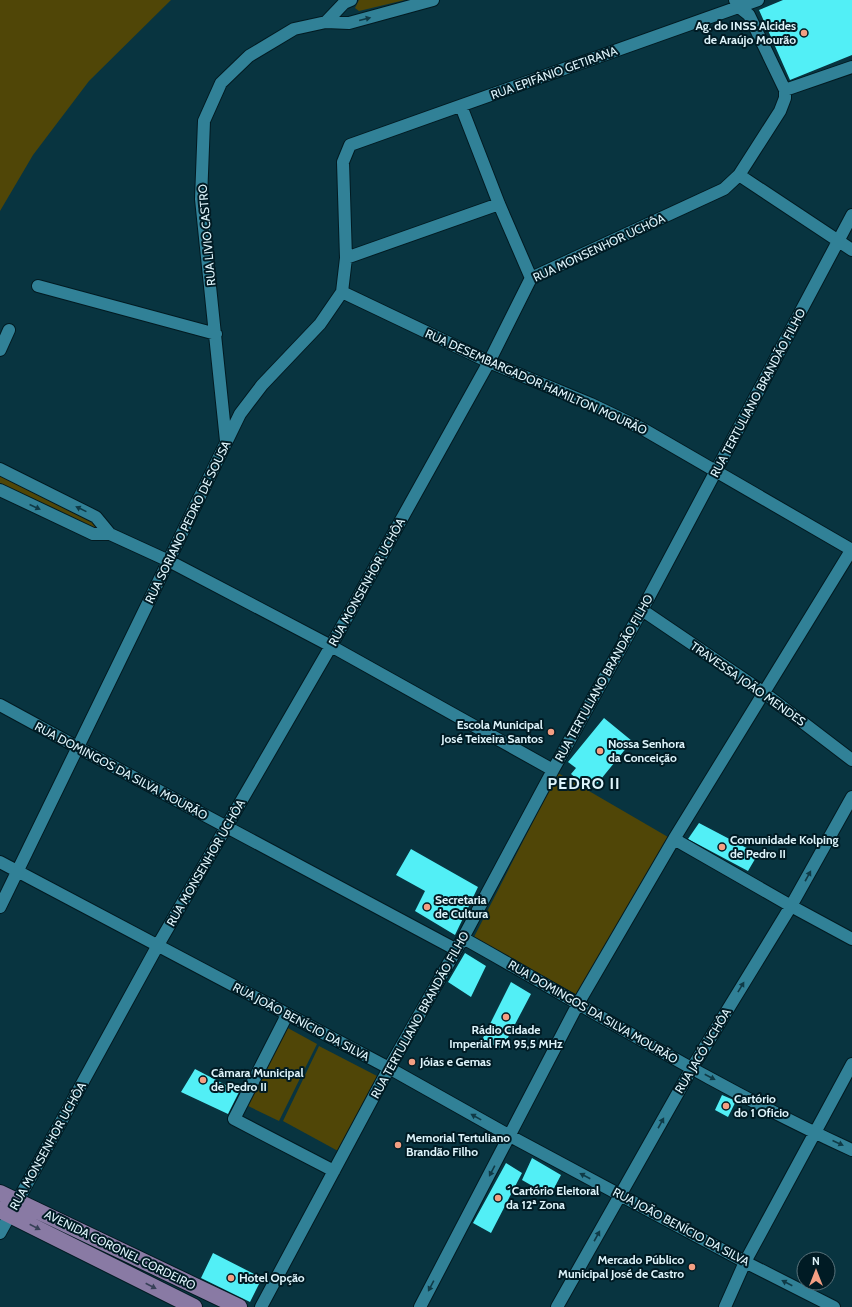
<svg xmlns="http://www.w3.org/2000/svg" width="852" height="1307" font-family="Cabin,sans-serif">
  <rect width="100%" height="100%" fill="#083440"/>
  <path fill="#504607" d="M0,0H171L89,81L33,155L0,211Z
    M359,0H405L359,11L355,8Z
    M0,472L98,521L94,532L0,486Z
    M558,773L668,837L577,995L474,937Z
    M286,1027L317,1044L279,1121L246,1105Z
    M319,1046L377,1076L338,1151L283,1121Z"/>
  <path fill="#52eff6" d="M783,0H852V55L790,80L759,10Z
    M604,718L632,741L597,784L587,776L582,783L571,774L576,768L568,762Z
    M699,823L758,854L748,871L688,839Z
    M411,849L478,887L455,935L415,911L425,891L396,875Z
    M465,953L486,966L471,997L448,982Z
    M511,982L531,994L502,1049L482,1040Z
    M195,1069L239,1092L228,1114L181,1092Z
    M722,1095L736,1101L728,1117L715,1110Z
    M532,1158L561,1175L550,1196L522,1180Z
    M506,1163L522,1173L491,1233L473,1223Z
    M213,1253L262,1278L250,1302L201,1278Z"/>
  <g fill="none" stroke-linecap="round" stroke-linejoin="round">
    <g stroke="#021a21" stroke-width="14">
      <path id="minor" d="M326,22L344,3L351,0
        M785,90L852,67
        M461,106L499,204L531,278
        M739,175L852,250
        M346,258L499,204
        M38,286L216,334
        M342,292L489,362L591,404L643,429L852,550
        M0,350L9,330
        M226,441L201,199L204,121L221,83L249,56L294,29L326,22L349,23L433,0
        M0,469L96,517L110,534L169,561L331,646L553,770
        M0,490L93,534H110
        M642,610L763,692L852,760
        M0,705L79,748L455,949
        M674,839L791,906L852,939
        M0,862L389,1068L510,1136L745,1262L834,1307
        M0,907L240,414L262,385L320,324L342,292L346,258L343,162L350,145L758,0
        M463,938C592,1010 718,1089 852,1150
        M287,1015L234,1119L334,1171
        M0,1233L158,945L331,646L489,362L531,278L724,189L739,175L780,111L785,98V90L749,15L739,7L735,0
        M261,1307L389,1068L463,938L553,770L642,610L852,215
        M420,1307L579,1002L674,839L852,549
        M557,1307L692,1068L791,906L852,797
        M725,1307L745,1262L852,1064"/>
    </g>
    <g stroke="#021a21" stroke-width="18">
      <path id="major" d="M0,1193L239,1307
        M0,1210L194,1307"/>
    </g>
    <use href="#minor" stroke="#318197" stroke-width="12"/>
    <use href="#major" stroke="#897aa4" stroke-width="16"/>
  </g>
  <defs><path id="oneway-solid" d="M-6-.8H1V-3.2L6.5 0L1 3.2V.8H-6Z"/></defs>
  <g fill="#0f3a46">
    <use href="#oneway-solid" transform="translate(365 19) rotate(-14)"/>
    <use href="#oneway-solid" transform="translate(35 507) rotate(25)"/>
    <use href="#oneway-solid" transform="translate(81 509) rotate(-154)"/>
    <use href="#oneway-solid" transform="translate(808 876) rotate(-61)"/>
    <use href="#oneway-solid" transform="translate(741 987) rotate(-59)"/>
    <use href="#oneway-solid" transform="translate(710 1077) rotate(28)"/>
    <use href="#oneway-solid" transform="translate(476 1117) rotate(-151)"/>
    <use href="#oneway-solid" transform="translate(661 1123) rotate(-61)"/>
    <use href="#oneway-solid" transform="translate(838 1143) rotate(24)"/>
    <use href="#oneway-solid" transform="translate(492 1171) rotate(118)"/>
    <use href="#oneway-solid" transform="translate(585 1176) rotate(-152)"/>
    <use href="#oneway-solid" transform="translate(597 1236) rotate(-61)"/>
    <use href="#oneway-solid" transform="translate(787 1283) rotate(-153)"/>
    <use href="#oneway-solid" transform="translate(431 1286) rotate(118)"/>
  </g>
  <g fill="#374157">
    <use href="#oneway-solid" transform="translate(35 1227) rotate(27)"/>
    <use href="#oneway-solid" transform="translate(151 1286) rotate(27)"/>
  </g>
  <g fill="#f39f83" stroke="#001b24" stroke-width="1.5">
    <circle cx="804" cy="33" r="4"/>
    <circle cx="551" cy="732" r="4"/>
    <circle cx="600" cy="751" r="4"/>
    <circle cx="722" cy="847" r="4"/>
    <circle cx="427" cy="907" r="4"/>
    <circle cx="506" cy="1017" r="4"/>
    <circle cx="412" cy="1062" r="4"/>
    <circle cx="203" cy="1080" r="4"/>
    <circle cx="726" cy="1106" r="4"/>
    <circle cx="398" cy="1145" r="4"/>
    <circle cx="498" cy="1198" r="4"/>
    <circle cx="692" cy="1267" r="4"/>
    <circle cx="231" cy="1278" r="4"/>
  </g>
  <g text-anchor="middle" stroke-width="4" stroke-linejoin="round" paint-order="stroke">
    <g font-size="12" font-weight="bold" fill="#def4fb" stroke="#001b24" text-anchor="start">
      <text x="796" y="30" text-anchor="end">Ag. do INSS Alcides<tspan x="796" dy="14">de Araújo Mourão</tspan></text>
      <text x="543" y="729" text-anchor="end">Escola Municipal<tspan x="543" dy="14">José Teixeira Santos</tspan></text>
      <text x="608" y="748">Nossa Senhora<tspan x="608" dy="14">da Conceição</tspan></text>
      <text x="730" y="844">Comunidade Kolping<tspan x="730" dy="14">de Pedro II</tspan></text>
      <text x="435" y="904">Secretaria<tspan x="435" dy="14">de Cultura</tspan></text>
      <text x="506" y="1034" text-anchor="middle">Rádio Cidade<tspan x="506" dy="14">Imperial FM 95,5 MHz</tspan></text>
      <text x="420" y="1066">Jóias e Gemas</text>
      <text x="211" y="1077">Câmara Municipal<tspan x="211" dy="14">de Pedro II</tspan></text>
      <text x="734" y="1103">Cartório<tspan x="734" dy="14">do 1 Oficio</tspan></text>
      <text x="406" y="1142">Memorial Tertuliano<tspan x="406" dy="14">Brandão Filho</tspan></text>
      <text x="506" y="1195">´Cartório Eleitoral<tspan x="506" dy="14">da 12ª Zona</tspan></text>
      <text x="684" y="1264" text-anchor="end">Mercado Público<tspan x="684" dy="14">Municipal José de Castro</tspan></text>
      <text x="239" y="1282">Hotel Opção</text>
    </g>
    <g font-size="12" fill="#def4fb" stroke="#001b24">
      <text transform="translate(554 73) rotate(-20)" y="4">RUA EPIFÂNIO GETIRANA</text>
      <text transform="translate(207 235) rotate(-95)" y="4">RUA LIVIO CASTRO</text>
      <text transform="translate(599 248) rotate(-25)" y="4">RUA MONSENHOR UCHÔA</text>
      <text transform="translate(536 382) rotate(24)" y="4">RUA DESEMBARGADOR HAMILTON MOURÃO</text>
      <text transform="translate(758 393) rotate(-62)" y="4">RUA TERTULIANO BRANDÃO FILHO</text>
      <text transform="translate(188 522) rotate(-64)" y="4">RUA SORIANO PEDRO DE SOUSA</text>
      <text transform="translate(367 582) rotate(-61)" y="4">RUA MONSENHOR UCHÔA</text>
      <text transform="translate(604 678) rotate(-61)" y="4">RUA TERTULIANO BRANDÃO FILHO</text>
      <text transform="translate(748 684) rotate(35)" y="4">TRAVESSA JOÃO MENDES</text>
      <text transform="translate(121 771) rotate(28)" y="4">RUA DOMINGOS DA SILVA MOURÃO</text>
      <text transform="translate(206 863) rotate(-60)" y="4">RUA MONSENHOR UCHÔA</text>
      <text transform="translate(593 1012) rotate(30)" y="4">RUA DOMINGOS DA SILVA MOURÃO</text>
      <text transform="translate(420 1015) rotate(-61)" y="4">RUA TERTULIANO BRANDÃO FILHO</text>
      <text transform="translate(301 1022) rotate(28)" y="4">RUA JOÃO BENÍCIO DA SILVA</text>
      <text transform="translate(703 1051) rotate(-59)" y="4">RUA JACÓ UCHÔA</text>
      <text transform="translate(48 1146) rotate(-61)" y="4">RUA MONSENHOR UCHÔA</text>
      <text transform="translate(681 1227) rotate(28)" y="4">RUA JOÃO BENÍCIO DA SILVA</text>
      <text transform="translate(120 1250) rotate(26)" y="4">AVENIDA CORONEL CORDEIRO</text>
    </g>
    <g font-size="16" font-weight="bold" letter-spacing="1" fill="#def4fb" stroke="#001b24">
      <text x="584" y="789">PEDRO II</text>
    </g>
  </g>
  <g transform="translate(816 1271)"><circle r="19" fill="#001b24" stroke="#59727a"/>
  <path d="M0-3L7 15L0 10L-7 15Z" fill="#f39f83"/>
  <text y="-6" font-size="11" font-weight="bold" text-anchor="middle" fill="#def4fb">N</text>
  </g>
</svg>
